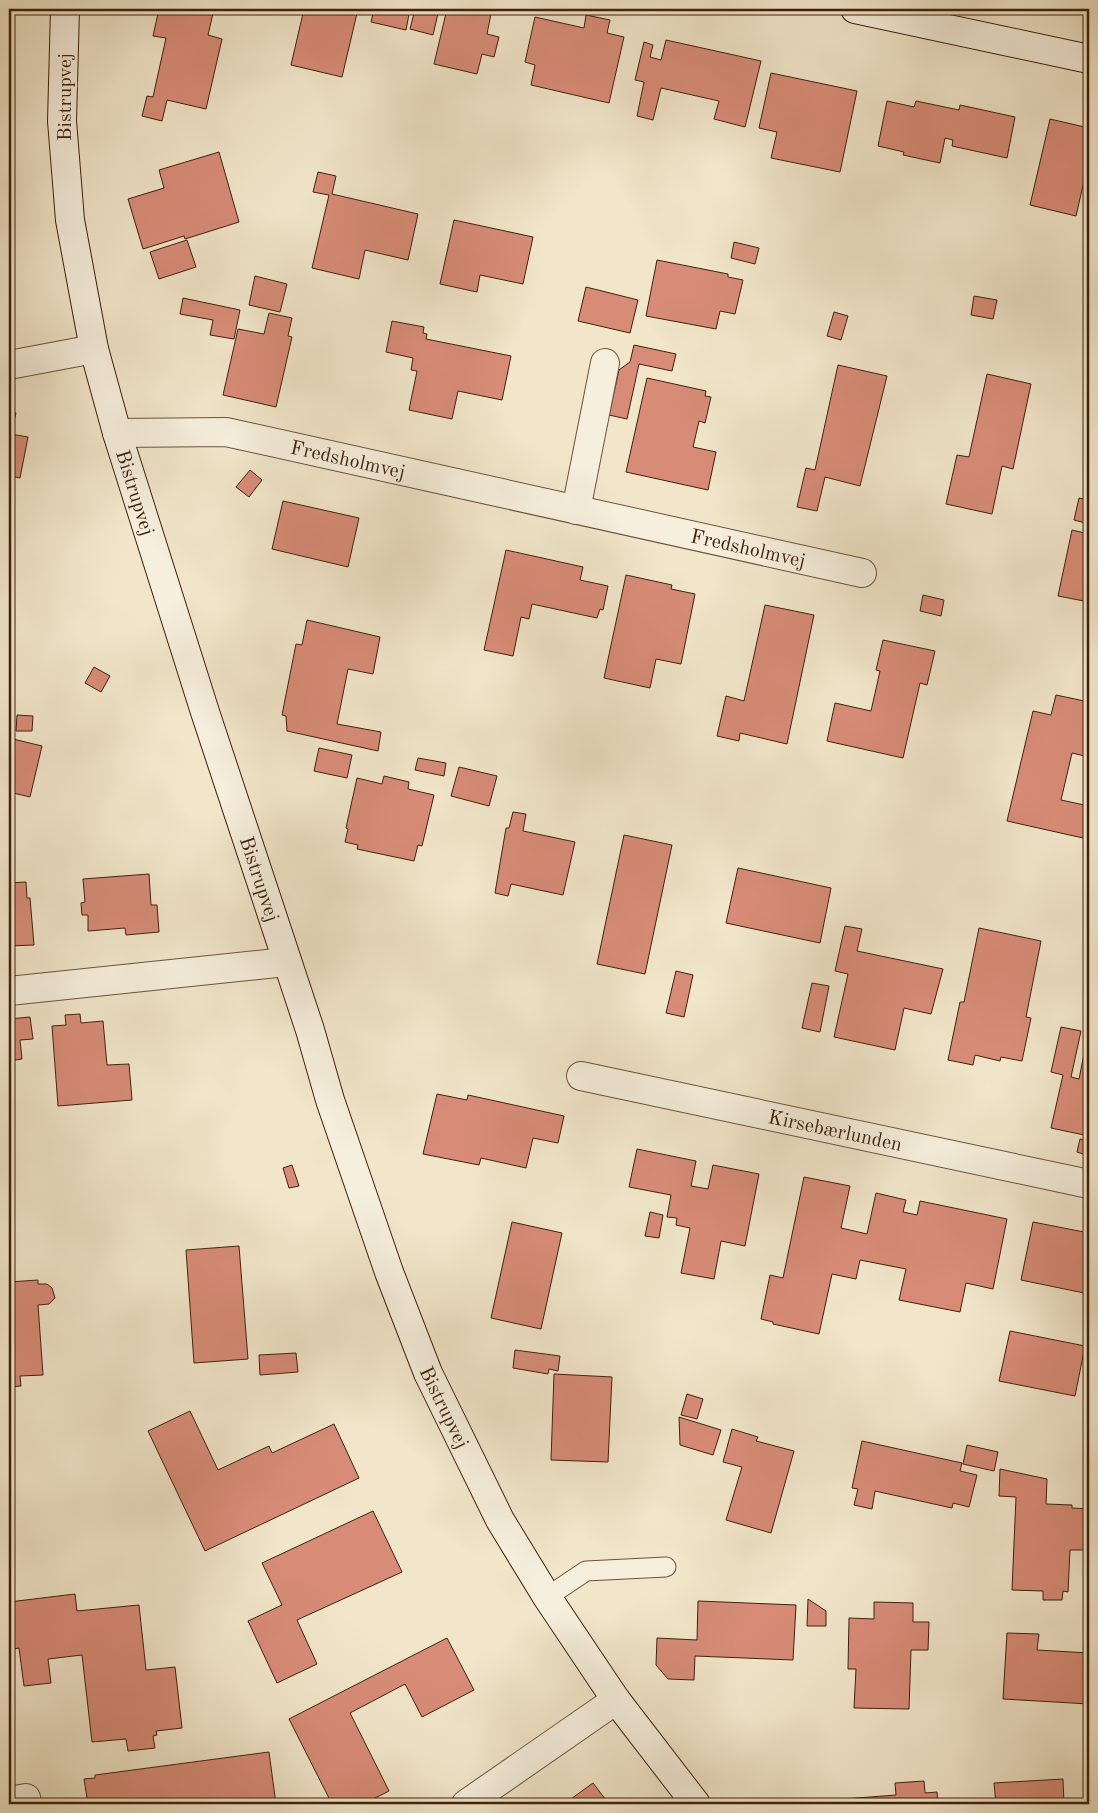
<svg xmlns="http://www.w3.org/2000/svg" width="1098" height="1813" font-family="'Old Standard TT',serif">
  <rect width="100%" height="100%" fill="#f1e6ca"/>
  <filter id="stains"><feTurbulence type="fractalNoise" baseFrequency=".004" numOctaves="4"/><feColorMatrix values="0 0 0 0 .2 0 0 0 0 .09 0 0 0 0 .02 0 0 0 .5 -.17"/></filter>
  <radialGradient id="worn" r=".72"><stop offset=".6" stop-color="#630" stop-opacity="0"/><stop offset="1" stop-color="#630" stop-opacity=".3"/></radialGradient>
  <path fill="#d88c78" stroke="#3f200a" d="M159,9H214L208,35L222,39L206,109L167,100L162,121L142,116L147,96L153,97L166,38L153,36Z
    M304,9H358L342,77L291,65Z
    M374,9H410L406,30L371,22Z
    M415,9H439L433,35L410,29Z
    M447,9H468L491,14L487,34L499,37L494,57L482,54L477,74L434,64Z
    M586,15L610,20L607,33L624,37L609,103L531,85L535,65L525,62L535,17L584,28Z
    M666,40L761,61L745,127L714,119L719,101L661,88L653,120L637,116L644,82L635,80L644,42L653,45L650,57L661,60Z
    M771,73L857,91L840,172L771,158L777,132L759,128Z
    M887,101L914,107L916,101L959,110L960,105L1015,117L1007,158L952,146L953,140L945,138L940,163L903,155L904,152L878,146Z
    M1050,119L1089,128V159L1076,216L1030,205Z
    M219,152L239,222L185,239L184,236L143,249L128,199L164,188L159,170Z
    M318,172L336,176L332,194L418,214L408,260L365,250L359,279L312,268L329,195L313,192Z
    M454,220L533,237L523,284L480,275L477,292L440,284Z
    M187,240L196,267L159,279L150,252Z
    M734,242L759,248L755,264L731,258Z
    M657,260L728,274V277L743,280L735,314L720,311L716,329L646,316Z
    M255,276L287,284L280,312L249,305Z
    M586,287L638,300L630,333L578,321Z
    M974,296L997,300L993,319L971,315Z
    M183,298L240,310L234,339L210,335L213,320L180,314Z
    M834,312L848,316L841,340L827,336Z
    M269,313L292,318L288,336L292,337L276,407L223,395L238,329L264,334Z
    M392,321L424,327L423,333L427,334L426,339L511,356L502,400L458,391L452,419L409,410L417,371L411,370L413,358L386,352Z
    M634,345L676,354L672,371L639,364L627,419L609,415L619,370L630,362Z
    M838,365L887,376L860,486L825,477L817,511L797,507L806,468L815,470Z
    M987,374L1031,384L1013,469L1002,466L992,514L946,504L957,455L969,457Z
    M647,378L706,391L705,396L711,397L705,423L699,421L693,447L716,452L708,490L626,472Z
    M9,411L16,413L11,434L28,437L20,478L9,476L10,466H9Z
    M250,470L262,480L249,497L236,487Z
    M1079,498L1089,500V524L1074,520Z
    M283,501L359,518L348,567L272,549Z
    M1072,530L1089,534V602L1058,596Z
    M506,550L583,567L580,580L608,586L603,610L600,609L597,618L532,604L529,619L521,617L513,656L484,650Z
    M626,575L672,585L671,589L695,594L681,664L656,659L650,688L604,678Z
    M923,595L944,600L941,616L920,611Z
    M765,605L814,615L787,744L740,733L739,741L717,736L726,696L744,701Z
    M307,620L380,637L373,674L348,669L337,724L381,732L378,751L287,731L286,716L282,715L296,644L302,645Z
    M883,640L935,651L927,685L920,683L903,758L827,741L835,703L871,711L880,671L876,670Z
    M94,667L110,676L101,692L85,683Z
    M1056,695L1089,702V757L1072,753L1061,800L1089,806L1083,838L1007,821L1033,711L1051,715Z
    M17,715L33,716L32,731H16Z
    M9,738L42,746L30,797L9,792Z
    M319,748L352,755L347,778L314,771Z
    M418,758L446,763L444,776L415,770Z
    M459,767L497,776L489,806L451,796Z
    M384,776L409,782L408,789L434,795L422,846L418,845L414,861L357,849L358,845L345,842L348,829L346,828L357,778L382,784Z
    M513,812L526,814L523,831L575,842L563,895L511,884L508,896L495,893L506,828H509Z
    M624,835L672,845L645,974L597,964Z
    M738,868L831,888L820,943L726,923Z
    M149,874L151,905H157L159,932L126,935L125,928L88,931V915H82L81,903L85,902L83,879Z
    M26,882L27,898H30L34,945L9,946V883Z
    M845,926L862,929L857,951L943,969L931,1014L904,1008L895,1050L834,1037L848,974L835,971Z
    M979,928L1041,941L1026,1017L1031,1018L1022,1061L1001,1057L1000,1061L975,1055L973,1065L948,1060L960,1002H964Z
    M676,971L693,975L684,1017L666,1013Z
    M812,983L829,986L820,1032L802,1028Z
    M80,1014L81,1023L103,1021L107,1065L129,1064L132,1100L58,1106L52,1026L66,1025L65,1015Z
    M30,1017L33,1039L20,1040L22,1059L9,1061V1019Z
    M1061,1027L1081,1031L1071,1077L1079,1079L1086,1044L1089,1045V1136L1051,1128L1063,1075L1051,1072Z
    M437,1094L467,1100L468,1095L564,1116L558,1143L533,1138L526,1168L481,1158L479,1165L423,1154Z
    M1080,1139L1089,1141V1156L1077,1152Z
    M637,1149L696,1161L691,1186L708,1189L713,1165L759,1174L745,1246L721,1241L714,1279L681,1273L690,1228L676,1225L677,1218L667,1217L671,1195L629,1187Z
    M292,1165L299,1186L289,1188L283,1168Z
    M804,1177L850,1186L841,1228L867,1234L876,1193L906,1200L903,1212L917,1215L920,1201L1007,1219L993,1289L966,1283L960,1312L899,1300L906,1269L860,1260L856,1279L832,1274L819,1334L773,1324V1322L761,1319L770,1275L783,1278Z
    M650,1212L663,1215L659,1238L645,1236Z
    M512,1222L562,1233L541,1329L491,1318Z
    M1033,1222L1089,1233V1294L1021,1280Z
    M239,1246L248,1359L194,1363L186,1250Z
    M38,1280V1284H47L52,1288L55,1298L49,1304L38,1305L43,1375L20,1376L21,1386L9,1387V1282Z
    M1010,1331L1085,1346L1075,1396L999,1381Z
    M515,1350L560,1356L558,1371L549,1369L548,1374L513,1368Z
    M296,1353L298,1372L260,1375L259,1355Z
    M554,1374L612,1377L608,1462L551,1460Z
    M687,1394L703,1399L697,1419L681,1415Z
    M190,1411L218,1470L269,1446L272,1453L334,1424L359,1478L205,1551L148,1431Z
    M679,1417L721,1430L713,1455L680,1445Z
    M732,1429L758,1437L756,1441L794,1451L771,1533L726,1520L742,1467L723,1462Z
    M862,1441L962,1463L960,1471L977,1475L969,1507L953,1503L952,1508L875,1491L872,1509L854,1505L858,1489L852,1488Z
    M967,1445L998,1452L994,1471L963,1464Z
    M1000,1469L1047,1479L1046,1504L1072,1505V1508L1089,1509V1550H1070L1068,1592L1063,1591L1062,1600H1043V1591L1012,1590L1016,1497L999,1496Z
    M373,1511L402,1572L297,1620L317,1664L277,1683L248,1621L282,1605L262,1563Z
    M75,1594L77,1611L139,1605L146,1670L175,1667L182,1728L156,1731L157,1735L153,1736L155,1748L128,1751L126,1739L92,1742L82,1655L48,1659L51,1683L24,1686L19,1648L9,1650V1602Z
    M808,1599L826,1611V1626H807Z
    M698,1601L796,1605L793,1660L695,1656L694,1680L668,1679L656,1665L657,1638L697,1640Z
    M874,1602L913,1603V1622H929L928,1650H911L909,1709L854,1708L856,1669H848L849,1618L874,1619Z
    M1007,1633L1039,1634L1037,1650L1089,1653V1704L1003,1699Z
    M447,1638L474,1690L422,1717L405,1684L350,1713L389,1791L363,1804H332L289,1719Z
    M269,1752L276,1804H88L84,1779L95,1778V1775Z
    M1063,1779L1064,1804H996L994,1783Z
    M924,1781L925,1793L937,1792L938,1804H831V1800L896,1795L895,1783Z
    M593,1783L609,1804H564Z"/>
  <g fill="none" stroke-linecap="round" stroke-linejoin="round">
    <g stroke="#6c523a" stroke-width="21">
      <path id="lane" d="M547,1597L586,1571L666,1567"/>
    </g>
    <g stroke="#6c523a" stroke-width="30">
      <g id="street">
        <path d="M9,365L94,349"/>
        <path id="s1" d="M117,433L226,432L862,573"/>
        <path d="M576,510L605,363"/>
        <path d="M9,991L286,962"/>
        <path id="s2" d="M581,1076L1089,1184"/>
        <path d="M9,1801L26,1798L27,1804"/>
        <path d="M466,1804L616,1700"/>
      </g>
    </g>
    <g stroke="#3f200a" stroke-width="30">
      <g id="secondary">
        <path id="s3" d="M65,9L62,121L70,220L94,349L117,433L205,712L310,1030L330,1100L389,1272L428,1373L500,1520L547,1597L616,1700L696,1804"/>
        <path d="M855,9L1089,59"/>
      </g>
    </g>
    <use href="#lane" stroke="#f6efdd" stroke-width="19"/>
    <use href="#street" stroke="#f6efdd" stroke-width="28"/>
    <use href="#secondary" stroke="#f6efdd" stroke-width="28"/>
  </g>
  <g text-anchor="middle" stroke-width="4.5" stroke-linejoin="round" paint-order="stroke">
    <g font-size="20" fill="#3f200a" stroke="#f6efdd">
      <text transform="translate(64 97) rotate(-90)" y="7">Bistrupvej</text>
      <text dy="7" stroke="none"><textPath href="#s1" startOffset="234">Fredsholmvej</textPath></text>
      <text dy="7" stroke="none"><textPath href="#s3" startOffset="492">Bistrupvej</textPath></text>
      <text dy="7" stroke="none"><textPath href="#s1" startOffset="644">Fredsholmvej</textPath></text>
      <text dy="7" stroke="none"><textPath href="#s3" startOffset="898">Bistrupvej</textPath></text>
      <text dy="7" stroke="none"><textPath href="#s2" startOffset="260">Kirsebærlunden</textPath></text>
      <text dy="7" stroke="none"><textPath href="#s3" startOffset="1458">Bistrupvej</textPath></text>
    </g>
  </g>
  <rect width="1098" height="1813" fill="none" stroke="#f1e6ca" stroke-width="30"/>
  <rect x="10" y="10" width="1078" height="1793" fill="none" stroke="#3f200a" stroke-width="2.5"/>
  <rect x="15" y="15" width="1068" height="1783" fill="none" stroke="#3f200a"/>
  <rect width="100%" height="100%" filter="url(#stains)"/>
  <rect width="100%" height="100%" fill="url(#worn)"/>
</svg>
